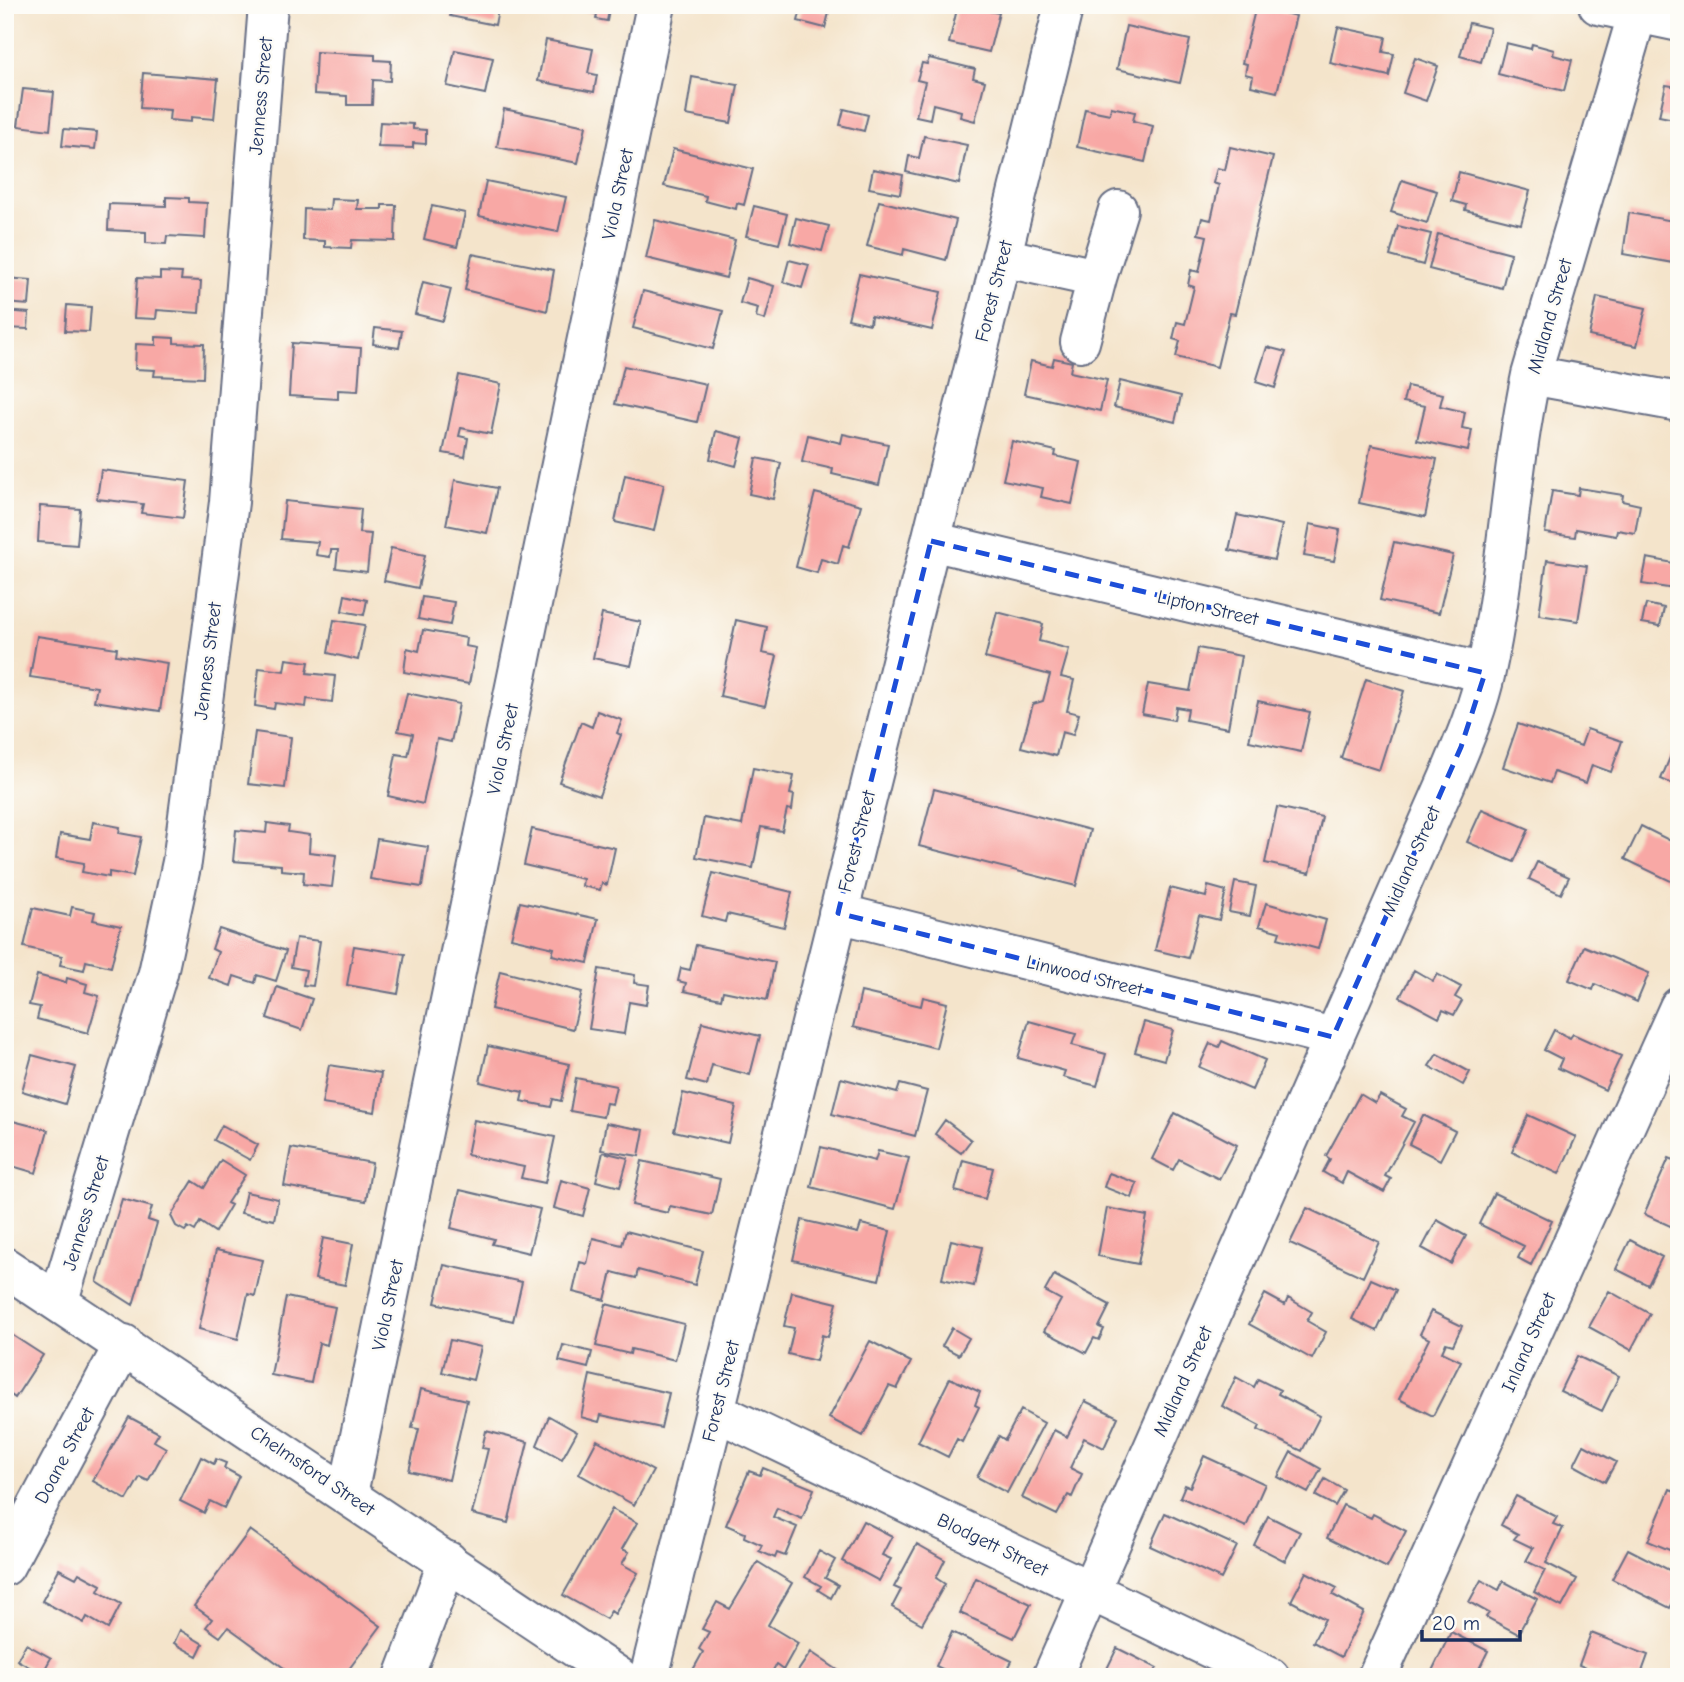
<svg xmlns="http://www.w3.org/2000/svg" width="1684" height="1682" font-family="'Comic Neue',sans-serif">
  <rect width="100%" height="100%" fill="#fdfcf7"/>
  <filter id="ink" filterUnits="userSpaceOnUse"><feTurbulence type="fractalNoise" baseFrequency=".0143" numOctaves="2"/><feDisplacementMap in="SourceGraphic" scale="14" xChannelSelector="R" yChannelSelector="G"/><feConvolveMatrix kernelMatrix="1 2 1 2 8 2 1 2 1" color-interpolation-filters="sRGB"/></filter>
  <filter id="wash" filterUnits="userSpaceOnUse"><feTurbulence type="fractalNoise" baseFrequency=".00686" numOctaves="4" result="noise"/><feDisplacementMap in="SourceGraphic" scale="28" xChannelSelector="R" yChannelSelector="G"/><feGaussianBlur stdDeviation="1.57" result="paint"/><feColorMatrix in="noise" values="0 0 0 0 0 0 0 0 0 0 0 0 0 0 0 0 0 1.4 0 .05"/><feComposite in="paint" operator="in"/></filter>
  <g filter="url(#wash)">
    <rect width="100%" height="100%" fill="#f4e4cb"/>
    <g id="blocks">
      <path fill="#f8a8a5" d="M452,5H499L495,25L450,16Z
        M555,5H610L607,21L596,19L597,14Z
        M958,5L999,13L989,52L949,43Z
        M802,6L829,13L825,28L798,21Z
        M1256,6L1296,16L1277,92L1251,86L1253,76L1245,74L1247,64L1242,63Z
        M1469,23L1490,28L1481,62L1460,56Z
        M1126,26L1190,40L1180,83L1117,69Z
        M1338,27L1386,37L1383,52L1394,54L1389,76L1330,63Z
        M546,40L593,49L588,73L597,75L594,92L538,81Z
        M1506,43L1531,49L1532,44L1554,50L1553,55L1572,60L1564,91L1498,74Z
        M455,50L493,58L485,94L447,86Z
        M316,52L375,55V60L391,61L390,81L373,80L372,105H347V96L314,94Z
        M929,58L975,69L973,78L985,81L975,121L960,117L961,111L933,104L930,119L916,116L925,82L917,80L922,63L927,64Z
        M1415,58L1438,66L1426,101L1403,93Z
        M143,73L218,79L214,119L191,117V122L169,120L170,110L140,108Z
        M692,77L738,85L731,123L686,115Z
        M1666,85L1679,87V120L1659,116Z
        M23,89L54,92L50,130L18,126Z
        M1111,107L1135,112L1133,121L1153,126L1145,162L1077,147L1085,109L1110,114Z
        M504,109L586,126L578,163L497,147Z
        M844,109L868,115L864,131L840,125Z
        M380,122L413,124V129L426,130V144L413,143V148L378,147Z
        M64,129L97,132L95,149L62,146Z
        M924,136L967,145L959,184L906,172L909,156L919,158Z
        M1230,147L1273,157L1235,314L1230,313L1217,367L1176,357L1180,341L1173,339L1177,322L1185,324L1194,287L1188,285L1191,270L1199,272L1207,236L1198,234L1202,218L1211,220L1219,185L1213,183L1217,168L1225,170Z
        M673,149L753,169L744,205L737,203L736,209L705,201L706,196L664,186Z
        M873,169L903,175L900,194L869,188Z
        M1459,172L1530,191L1521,224L1465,210L1466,205L1452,201Z
        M1402,180L1437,191L1427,223L1391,212Z
        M486,181L566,197L558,232L479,216Z
        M166,197L189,198V202L207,203L205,238L167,236L166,244L146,243V232L108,230L109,204L166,206Z
        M331,199L358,200L357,209H382V205H396L395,241L352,240L351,248L325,247V241L303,240L304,209L330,210Z
        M879,201L956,220L946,260L904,249L903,255L867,246Z
        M432,206L465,213L457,247L424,239Z
        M754,206L787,214L779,244L746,236Z
        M1629,213L1679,222V264L1623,254Z
        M796,218L829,226L822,251L790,243Z
        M655,220L735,240L726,278L646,258Z
        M1398,226L1431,234L1423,265L1390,256Z
        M1438,234L1511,253L1502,288L1429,269Z
        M472,254L554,270L547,311L465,290Z
        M789,260L809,265L802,288L783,282Z
        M160,272L182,273L181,280L201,281L199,313L157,310L156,319L134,318L137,278L160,279Z
        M859,274L941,292L932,330L871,316L870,324L848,319Z
        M5,278L31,280L29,305L5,303Z
        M747,278L774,286L765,320L756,317L758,308L740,303Z
        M423,282L451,289L443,321L415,314Z
        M643,291L723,311L713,349L633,328Z
        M1597,297L1646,308L1637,346L1589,336Z
        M67,305L91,307L89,332L65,331Z
        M5,311L29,313L28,329L5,328Z
        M375,328L402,331L399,348L373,344Z
        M156,337L174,338V343L204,344L203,378L154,376L155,370L135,369L136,344L156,345Z
        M292,343L361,348L358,391L338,390V399L289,396Z
        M1267,347L1286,352L1275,388L1256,382Z
        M1054,358L1072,362L1070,372L1107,380L1100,411L1024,394L1031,361L1052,366Z
        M624,366L706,384L697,422L615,404Z
        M459,375L501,384L491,434L461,428L459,436L468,438L465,457L443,453Z
        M1120,381L1181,396L1175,422L1114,407Z
        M1407,386L1443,394L1440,406L1465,412L1462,428L1472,430L1468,451L1417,440L1425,406L1403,402Z
        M716,431L743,438L736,466L710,459Z
        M843,434L888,444L879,485L832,474L833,469L802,462L808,435L841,443Z
        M1012,441L1056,451L1055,456L1081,462L1072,504L1041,497L1043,488L1003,480Z
        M1371,445L1437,459L1425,517L1359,503Z
        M756,458L781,463L773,499L749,494Z
        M101,470L188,481L183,518L141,513L143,504L97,499Z
        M625,475L664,484L654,531L615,522Z
        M455,480L497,488L487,533L446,525Z
        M1579,488L1623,495L1622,501L1640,505L1635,533L1617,530L1616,536L1576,529L1575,537L1545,533L1552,491L1578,495Z
        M815,493L861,505L849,547L843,545L838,564L821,559L817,573L796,567Z
        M285,501L361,509L359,533L371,534L367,572L336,568L338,550H331L330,557L316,555L318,542L281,539Z
        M40,506L80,509L77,545L38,542Z
        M1237,515L1282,525L1274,560L1229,550Z
        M1310,524L1340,530L1334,561L1304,556Z
        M1394,542L1453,555L1439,613L1380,600Z
        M391,548L425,555L418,588L384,581Z
        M1647,558L1679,564L1675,589L1642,584Z
        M1547,560L1587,566L1578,621L1539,615Z
        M345,595L367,600L364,615L342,611Z
        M422,597L454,602L450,625L418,619Z
        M1646,604L1664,608L1660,626L1642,623Z
        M997,612L1043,624L1039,641L1069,649L1061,677L1074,680L1067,711L1079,714L1073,735L1062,732L1056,756L1021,747L1033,704L1043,701L1050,675L985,658Z
        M602,614L641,622L631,666L593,658Z
        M334,620L365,625L358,660L328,653Z
        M736,620L767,627L762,653L777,656L765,706L720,696Z
        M423,630L466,638L465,646L476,648L469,684L404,672L407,648L419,651Z
        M37,636L117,648L116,655L167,663L160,711L94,701L97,687L30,677Z
        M1198,648L1241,656L1228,728L1186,720L1188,709L1176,707L1174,720L1142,714L1148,684L1190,691Z
        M286,659L309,662L307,673L335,676L332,702L307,699L306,707L275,703L274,709L255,706L259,668L284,671Z
        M1366,679L1404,691L1379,770L1341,758Z
        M407,693L459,704L451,742L437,739L423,804L388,796L396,754L408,756L413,734L398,731Z
        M1258,701L1310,712L1301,752L1249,741Z
        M597,711L622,720L617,733L621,735L599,796L559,782L581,722L592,727Z
        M1518,724L1581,746L1587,729L1622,741L1611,772L1592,765L1586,783L1554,772L1550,783L1503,767Z
        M255,732L291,737L285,788L248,784Z
        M1679,736V787L1661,779Z
        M753,768L794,776L790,794L794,795L792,810L787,809L782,831L761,827L753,868L696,857L704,818L742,825Z
        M934,789L1090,830L1076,886L919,846Z
        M1277,807L1322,817L1310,873L1265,863Z
        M1482,809L1529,829L1514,862L1467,842Z
        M93,822L120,827L119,833L141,837L133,876L109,872V877L82,872L84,863L56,858L60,834L90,839Z
        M267,823L289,826L288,832L310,835L309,852L336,855L332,887L303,884L304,872L281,870V865L233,861L236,830L266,833Z
        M1641,826L1679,845V885L1625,859Z
        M532,829L615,848L607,885L602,883L600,890L582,886L583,879L524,865Z
        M377,839L428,847L422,887L370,879Z
        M1537,862L1569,877L1561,894L1529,879Z
        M713,873L792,892L784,927L727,914L725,922L702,916Z
        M1235,882L1256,886L1250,916L1229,912Z
        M1208,886L1226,891L1219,920L1199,915L1188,958L1155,950L1170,888L1206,897Z
        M520,902L598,919L588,963L552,955L554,948L511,938Z
        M1266,903L1326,920L1318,949L1278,938L1280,932L1259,926Z
        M72,907L95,912L93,920L121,926L111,967L86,961L84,970L60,965L62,956L24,947L33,908L70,916Z
        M219,929L286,951L276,981L257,975L255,983L234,976L231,986L209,978L218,952L212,949Z
        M296,938L320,941L313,986L303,985L306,970L291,967Z
        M696,945L775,962L767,1000L723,991L721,999L684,991L686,983L678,981L681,968L690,970Z
        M354,946L405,954L398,994L347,985Z
        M1584,946L1649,973L1637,1002L1595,984L1593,990L1569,980Z
        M599,969L635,975L634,983L649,985L646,1005L629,1002L624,1034L589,1029Z
        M1414,970L1433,981L1437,974L1461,987L1455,997L1462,1001L1454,1015L1443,1010L1439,1018L1400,997Z
        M500,971L582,992L573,1029L491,1009Z
        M37,975L66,983L67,978L87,984L85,992L99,996L88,1033L37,1019L40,1007L29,1005Z
        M277,987L312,999L302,1030L267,1018Z
        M861,992L921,1006L923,997L947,1003L936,1048L853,1027Z
        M1029,1021L1076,1034L1072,1045L1106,1054L1097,1086L1063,1077L1065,1071L1018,1058Z
        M702,1022L760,1036L750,1075L712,1065L707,1085L687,1080Z
        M1144,1022L1173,1030L1164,1060L1135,1052Z
        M1554,1030L1570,1038L1573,1034L1621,1056L1605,1090L1558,1068L1562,1059L1544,1050Z
        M1222,1041L1265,1060L1252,1090L1199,1067L1210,1043L1219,1047Z
        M488,1046L569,1064L561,1101L553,1099L551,1107L521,1101L523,1092L480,1082Z
        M1437,1054L1470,1072L1463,1085L1429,1066Z
        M32,1055L76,1067L65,1104L22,1091Z
        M329,1065L381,1073L375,1112L322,1104Z
        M576,1078L616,1086L612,1104L606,1103L603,1117L570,1111Z
        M841,1078L897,1093L900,1084L927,1091L915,1136L832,1114Z
        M683,1093L736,1106L728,1143L674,1131Z
        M1360,1094L1375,1103L1380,1095L1406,1109L1402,1116L1414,1122L1385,1176L1391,1179L1384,1192L1347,1172L1342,1183L1323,1172L1330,1159L1326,1156Z
        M1175,1113L1237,1145L1219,1179L1179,1159L1173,1170L1152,1159Z
        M1423,1115L1455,1131L1440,1160L1409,1144Z
        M1528,1115L1576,1137L1559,1174L1512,1152Z
        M5,1119L48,1130L36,1173L5,1164Z
        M474,1120L555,1137L545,1183L521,1178L524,1167L467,1155Z
        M945,1120L971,1140L961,1153L935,1134Z
        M606,1123L644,1130L639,1156L601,1150Z
        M222,1125L258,1145L250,1160L214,1140Z
        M821,1147L875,1161L878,1151L909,1158L895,1209L811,1187Z
        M291,1148L372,1163L366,1201L284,1186Z
        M603,1152L628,1158L620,1187L596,1181Z
        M1669,1158L1679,1162V1230L1644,1214Z
        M221,1160L245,1175L227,1203L231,1205L215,1232L200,1222L195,1231L188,1227L185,1231L176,1226L171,1216L193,1181L204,1188Z
        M963,1160L993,1168L985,1199L955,1191Z
        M642,1161L720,1179L712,1215L670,1206L668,1213L632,1205Z
        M1109,1173L1137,1183L1132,1198L1104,1187Z
        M561,1180L590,1188L583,1216L554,1208Z
        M460,1190L540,1209L529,1253L492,1244L494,1239L451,1228Z
        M246,1192L278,1199L274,1220L241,1213Z
        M1494,1193L1552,1221L1531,1265L1518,1258L1524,1246L1479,1224Z
        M122,1199L152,1207L148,1220L157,1223L133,1305L97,1282Z
        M1107,1208L1147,1216L1138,1264L1098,1256Z
        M1307,1208L1379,1242L1363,1277L1290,1243Z
        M802,1220L858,1233L861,1224L890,1231L879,1280L793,1260Z
        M1437,1220L1466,1236L1451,1264L1422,1248Z
        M626,1231L703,1251L695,1285L638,1270L636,1278L612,1272L605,1300L573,1292L580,1262L587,1264L593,1238L622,1245Z
        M323,1238L353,1244L345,1285L315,1279Z
        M951,1240L982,1247L974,1286L942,1279Z
        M1630,1240L1662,1257L1648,1285L1616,1269Z
        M216,1250L263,1260L255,1296L248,1294L238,1339L199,1329Z
        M444,1265L522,1282L513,1321L435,1303Z
        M1054,1275L1110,1305L1099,1327L1104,1329L1099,1340L1094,1338L1086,1353L1044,1331L1061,1300L1045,1291Z
        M1371,1279L1396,1290L1377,1331L1352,1319Z
        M1609,1291L1650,1314L1631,1350L1589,1327Z
        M792,1292L837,1303L828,1337L822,1335L816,1361L788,1354L794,1328L784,1326Z
        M1265,1294L1285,1305L1288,1298L1312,1312L1307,1321L1326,1332L1312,1359L1249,1324Z
        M286,1297L335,1307L327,1345L319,1343L311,1383L271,1375Z
        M606,1304L684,1324L675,1360L631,1349L630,1354L596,1346Z
        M1431,1311L1462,1326L1453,1345L1446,1343L1442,1352L1461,1361L1433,1416L1399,1399L1429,1339L1420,1334Z
        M952,1328L969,1338L959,1355L942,1346Z
        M9,1333L43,1355L15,1398L11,1395L5,1404V1339Z
        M450,1340L481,1347L473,1380L442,1372Z
        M870,1341L911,1362L897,1389L889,1386L863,1436L829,1418Z
        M563,1345L592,1352L588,1368L559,1361Z
        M1577,1356L1619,1376L1602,1411L1560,1391Z
        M590,1375L669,1393L661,1428L601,1415L599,1422L581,1417Z
        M1236,1377L1254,1387L1258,1379L1280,1390L1278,1394L1320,1416L1302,1451L1258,1430L1260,1426L1222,1406Z
        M950,1378L980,1392L975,1405L979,1407L962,1442L957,1439L948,1457L918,1442Z
        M421,1389L467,1400L449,1480L409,1471L419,1429L412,1428Z
        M1085,1401L1118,1417L1104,1448L1084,1438L1070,1468L1082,1474L1072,1497L1068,1495L1057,1515L1022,1498L1054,1430L1067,1437Z
        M1021,1410L1044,1423L1007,1493L977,1477L999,1436L1005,1440Z
        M549,1416L577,1432L562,1459L537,1445Z
        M129,1417L159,1433L154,1441L166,1448L148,1481L140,1477L127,1500L93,1481Z
        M486,1431L528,1442L508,1523L472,1514L488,1449L482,1448Z
        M597,1440L653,1471L634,1505L579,1474Z
        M1584,1445L1616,1462L1605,1482L1574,1465Z
        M1291,1452L1321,1469L1308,1493L1278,1477Z
        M1204,1456L1265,1484L1246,1527L1180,1497L1185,1485L1190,1487Z
        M201,1457L214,1464L216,1459L226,1463L224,1468L239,1476L224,1508L210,1501L204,1513L180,1501Z
        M763,1468L814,1489L802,1519L777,1508L773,1517L797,1527L785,1556L777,1553L775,1558L759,1551L762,1545L744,1537L745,1533L726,1525L749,1471L760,1475Z
        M1325,1479L1344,1490L1335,1506L1316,1496Z
        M1670,1489L1679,1493V1554L1648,1541Z
        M1516,1496L1557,1517L1553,1524L1563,1528L1546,1563L1577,1579L1562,1607L1534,1592L1545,1570L1526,1561L1533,1548L1514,1539L1518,1534L1501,1525Z
        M1343,1505L1371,1518L1373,1514L1406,1531L1387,1568L1327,1538Z
        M612,1509L637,1523L622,1549L629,1552L622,1564L638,1573L615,1614L611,1611L606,1619L563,1595Z
        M1165,1513L1237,1546L1221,1579L1150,1546Z
        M1268,1516L1300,1532L1285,1561L1254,1545Z
        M863,1521L892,1536L882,1555L891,1559L879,1581L842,1561Z
        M250,1530L381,1626L343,1677L294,1674L278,1677L284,1668L228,1627L220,1637L206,1627L212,1619L194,1606Z
        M917,1544L945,1560L936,1578L945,1584L922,1624L892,1607L901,1590L894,1587Z
        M1628,1549L1679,1575V1592L1670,1608L1612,1579Z
        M819,1551L835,1560L825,1578L838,1585L831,1598L818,1590L821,1586L805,1577Z
        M758,1562L792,1583L768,1625L798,1643L783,1670L776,1665L769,1677H705L693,1670L703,1652L699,1649L709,1632L702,1629L717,1602L730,1609Z
        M59,1569L76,1578L79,1573L101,1585L98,1591L121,1604L108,1629L87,1617L84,1623L42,1601Z
        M1306,1572L1337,1588L1333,1595L1364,1612L1341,1657L1313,1642L1325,1619L1291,1601Z
        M976,1578L1031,1604L1014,1638L960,1613Z
        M1481,1580L1499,1590L1503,1581L1537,1599L1518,1634L1486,1617L1489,1613L1469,1602Z
        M180,1630L203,1644L197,1656L174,1643Z
        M952,1632L1012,1661L1004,1677H959L936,1666Z
        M1451,1632L1488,1651L1475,1677H1429Z
        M1591,1633L1648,1655L1640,1677H1597L1599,1673L1579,1665Z
        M26,1644L51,1658L42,1674L17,1660Z
        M1117,1648L1157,1668L1152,1677H1103Z
        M811,1652L848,1677H794Z"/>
    </g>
  </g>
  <g filter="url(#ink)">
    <use href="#blocks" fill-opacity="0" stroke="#676e84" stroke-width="2"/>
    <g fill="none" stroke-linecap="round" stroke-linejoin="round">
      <g stroke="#676e84" stroke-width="42">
        <path id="minor" d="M1598,5L1679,22
          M1001,257L1097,278L1118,210
          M1080,342L1097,278
          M1531,375L1679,402
          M931,541L1485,673
          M838,913L1333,1037
          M59,1300L158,973L182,862L229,502L268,5
          M715,1411L1270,1677
          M348,1494L656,5
          M5,1566L124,1344
          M404,1677L448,1561
          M649,1677L1064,5
          M1052,1677L1447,781C1462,745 1478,709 1486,671C1507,573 1510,473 1531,375L1640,5
          M1377,1677L1679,1007"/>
      </g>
      <g stroke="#676e84" stroke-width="42">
        <path id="major" d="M5,1267L619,1677"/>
      </g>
      <use href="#minor" stroke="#fff" stroke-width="38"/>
      <use href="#major" stroke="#fff" stroke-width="38"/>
    </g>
  </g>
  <path fill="none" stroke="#1d4ed8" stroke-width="5" stroke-dasharray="14 9" stroke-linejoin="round" d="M931,541L1485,673L1461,747L1333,1037L838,913Z"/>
  <g text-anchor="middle" stroke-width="5" stroke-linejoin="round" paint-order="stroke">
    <g font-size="19" fill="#1b2f5e" stroke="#fdfcf7">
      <text transform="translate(260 96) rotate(-85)" y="7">Jenness Street</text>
      <text transform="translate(617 194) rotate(-78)" y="7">Viola Street</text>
      <text transform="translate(993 291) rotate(-76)" y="7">Forest Street</text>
      <text transform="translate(1549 316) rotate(-74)" y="7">Midland Street</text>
      <text transform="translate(1208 607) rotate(13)" y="7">Lipton Street</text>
      <text transform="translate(207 661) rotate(-83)" y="7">Jenness Street</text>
      <text transform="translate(502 749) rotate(-78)" y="7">Viola Street</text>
      <text transform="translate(856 841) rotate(-76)" y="7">Forest Street</text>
      <text transform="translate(1410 861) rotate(-66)" y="7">Midland Street</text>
      <text transform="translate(1085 975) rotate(14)" y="7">Linwood Street</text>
      <text transform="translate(85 1213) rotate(-73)" y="7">Jenness Street</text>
      <text transform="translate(387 1305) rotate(-78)" y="7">Viola Street</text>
      <text transform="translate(1528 1342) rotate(-66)" y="7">Inland Street</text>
      <text transform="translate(1182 1381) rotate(-66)" y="7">Midland Street</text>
      <text transform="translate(720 1391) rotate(-76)" y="7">Forest Street</text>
      <text transform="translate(64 1455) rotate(-62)" y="7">Doane Street</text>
      <text transform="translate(313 1470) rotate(34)" y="7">Chelmsford Street</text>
      <text transform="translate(993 1544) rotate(26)" y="7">Blodgett Street</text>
    </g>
  </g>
  <rect width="1684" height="1682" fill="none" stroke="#fdfcf7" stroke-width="28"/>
  <path d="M1422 1630v10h98v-10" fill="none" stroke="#1b2f5e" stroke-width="3.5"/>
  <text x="1432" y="1630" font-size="21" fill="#1b2f5e" stroke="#fdfcf7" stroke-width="5" paint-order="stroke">20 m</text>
</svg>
